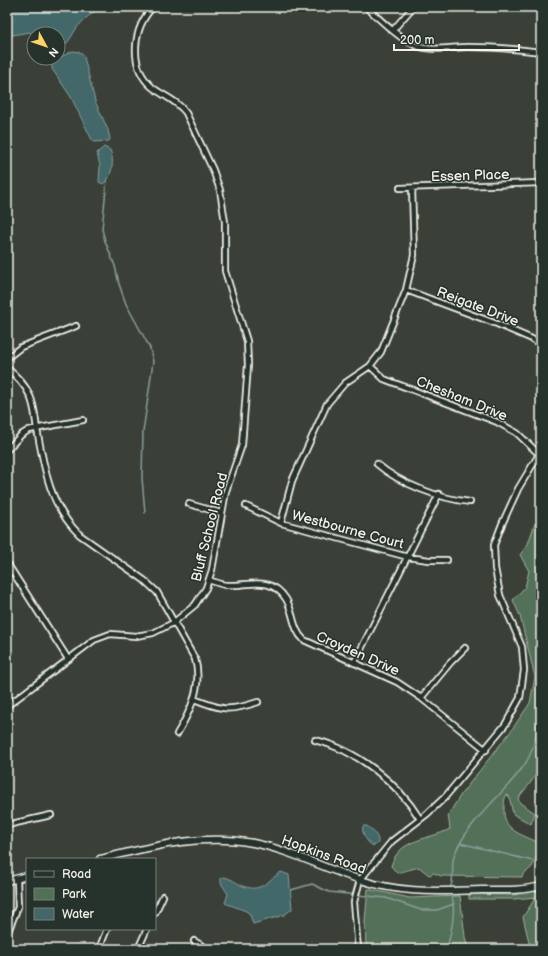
<svg xmlns="http://www.w3.org/2000/svg" width="548" height="956" font-family="'Balsamiq Sans',sans-serif">
  <rect width="100%" height="100%" fill="#3a4038"/>
  <filter id="ink" filterUnits="userSpaceOnUse"><feTurbulence type="fractalNoise" baseFrequency=".025" numOctaves="2"/><feDisplacementMap in="SourceGraphic" scale="8" xChannelSelector="R" yChannelSelector="G"/><feConvolveMatrix kernelMatrix="1 2 1 2 8 2 1 2 1" color-interpolation-filters="sRGB"/></filter>
  <g filter="url(#ink)">
    <path fill="#527058" stroke="#a3b0a0" d="M535,523L541,527V768C536,772 535,777 531,782C527,788 522,792 518,799L520,803L535,813L531,824L513,814L509,796L506,795C504,800 504,805 504,811C504,831 521,834 537,842L541,840V852C535,856 535,863 531,868C527,872 524,872 522,877L441,876L434,873L429,875L419,867L397,873L391,866C399,838 429,840 450,829L448,815L462,793L511,731L530,703L535,677L520,616L513,600L525,587L529,571L520,555L528,544Z
      M368,889L410,898L460,896L465,937L468,949H382L366,947L365,921Z
      M541,889V949H528L529,942L523,917L536,897L514,899H469V895L473,894L514,895Z"/>
    <path fill="#436769" stroke="#8a9e9c" d="M7,7H103C92,12 83,20 76,29C71,37 67,46 58,50V34H34V38L30,32L7,36Z
      M73,51L80,52L84,57L95,101L108,130L110,139L109,141L93,142L71,97L52,69V63L56,59Z
      M104,147L110,150C115,160 112,178 103,184L99,182L100,166L97,153Z
      M363,826H367C372,830 379,836 378,843L374,846C368,844 361,834 363,826Z
      M281,872L289,875L292,909L284,915L253,924L250,914L246,911L225,903L228,894L221,883V878L224,877C230,878 235,882 241,885C260,894 266,882 281,872Z"/>
    <g fill="none" stroke-linecap="round" stroke-linejoin="round">
      <path stroke="#8a9e9c" stroke-width="1.5" d="M107,179L102,229L105,241L115,266L119,284L126,304L150,348L153,362L143,432L142,478L145,513
        M460,843L541,863
        M451,886C455,874 450,865 455,853C470,819 502,796 523,767C537,748 538,721 541,699
        M291,890L312,884L329,892L386,898L421,910H437L454,904
        M447,949C451,932 456,913 452,896"/>
      <g stroke="#f4f1e8" stroke-width="8">
        <path id="minor" d="M366,7C381,20 396,36 414,45C429,52 452,47 468,47C493,47 517,49 541,52
          M393,30L413,7
          M400,188L541,183
          M406,290L497,324L532,339L541,345
          M7,358L21,347L76,326
          M370,366L384,379L497,422L517,433L540,455
          M7,368C16,376 25,384 30,396C35,407 35,418 37,429C44,468 50,507 80,535L144,580L157,592L195,659C203,686 190,712 177,734
          M7,450L21,435L29,430L83,420
          M377,464C400,484 441,499 470,502
          M189,504L221,513
          M246,506L281,523L408,557L429,560H447
          M281,523L292,481L327,404L345,383L370,366L381,352L406,290L414,255L412,188
          M7,563L68,659
          M209,580C215,582 221,585 227,585C249,586 271,575 286,599C294,612 292,629 304,640L397,682L421,698L486,750
          M354,663L439,494
          M421,698L450,663L465,648
          M194,699C222,710 228,712 258,702
          M7,706L94,640L110,634L136,636L153,633L173,623L195,605L206,588L212,570L226,491L242,445L248,365L247,341L225,271V222L220,190L213,170L186,113C177,100 163,96 152,87C128,66 133,28 153,7
          M315,740C357,750 398,783 420,819
          M7,825L51,815
          M155,913L163,896
          M7,934L18,907L17,879
          M194,941L208,949
          M99,949L107,929
          M138,949L147,929
          M358,949L354,902L360,880L392,841L427,814L445,797L505,725L520,698L524,670L522,647L500,595L495,568L494,545L502,524L518,489L541,451"/>
      </g>
      <g stroke="#f4f1e8" stroke-width="9">
        <path id="secondary" d="M100,859C150,847 201,833 253,843C290,850 325,869 361,880C402,894 439,891 481,890C501,890 522,891 541,886
          M7,881L27,876"/>
      </g>
      <use href="#minor" stroke="#26332d" stroke-width="4.5"/>
      <use href="#secondary" stroke="#26332d" stroke-width="6"/>
    </g>
  </g>
  <g text-anchor="middle" stroke-width="3" stroke-linejoin="round" paint-order="stroke">
    <g font-size="14" fill="#f4f1e8" stroke="#26332d">
      <text transform="translate(470 175) rotate(-2)" y="5">Essen Place</text>
      <text transform="translate(478 306) rotate(21)" y="5">Reigate Drive</text>
      <text transform="translate(462 398) rotate(22)" y="5">Chesham Drive</text>
      <text transform="translate(209 527) rotate(-76)" y="5">Bluff School Road</text>
      <text transform="translate(348 529) rotate(15)" y="5">Westbourne Court</text>
      <text transform="translate(358 653) rotate(24)" y="5">Croyden Drive</text>
      <text transform="translate(324 854) rotate(20)" y="5">Hopkins Road</text>
    </g>
  </g>
  <rect width="548" height="956" fill="none" stroke="#26332d" stroke-width="24"/>
  <rect x="12" y="12" width="524" height="932" fill="none" stroke="#f4f1e8" stroke-width="1.5" filter="url(#ink)"/>
  <rect x="26" y="858" width="130" height="72" fill="#26332d" stroke="#787f78"/>
  <rect x="34" y="871" width="20" height="6" fill="#26332d" stroke="#787f78"/>
  <text x="62" y="878" font-size="12" fill="#f4f1e8">Road</text>
  <rect x="34" y="888" width="20" height="12" fill="#527058" stroke="#787f78"/>
  <text x="62" y="898" font-size="12" fill="#f4f1e8">Park</text>
  <rect x="34" y="908" width="20" height="12" fill="#436769" stroke="#787f78"/>
  <text x="62" y="918" font-size="12" fill="#f4f1e8">Water</text>
  <g transform="translate(46 46) rotate(130)"><circle r="19" fill="#26332d" stroke="#787f78"/>
  <path d="M0-3L7 15L0 10L-7 15Z" fill="#ffd166"/>
  <text y="-6" font-size="11" font-weight="bold" text-anchor="middle" fill="#f4f1e8">N</text>
  </g>
  <path d="M394 44v6h125v-6" fill="none" stroke="#f4f1e8" stroke-width="2"/>
  <text x="400" y="44" font-size="12" fill="#f4f1e8" stroke="#26332d" stroke-width="3" paint-order="stroke">200 m</text>
</svg>
